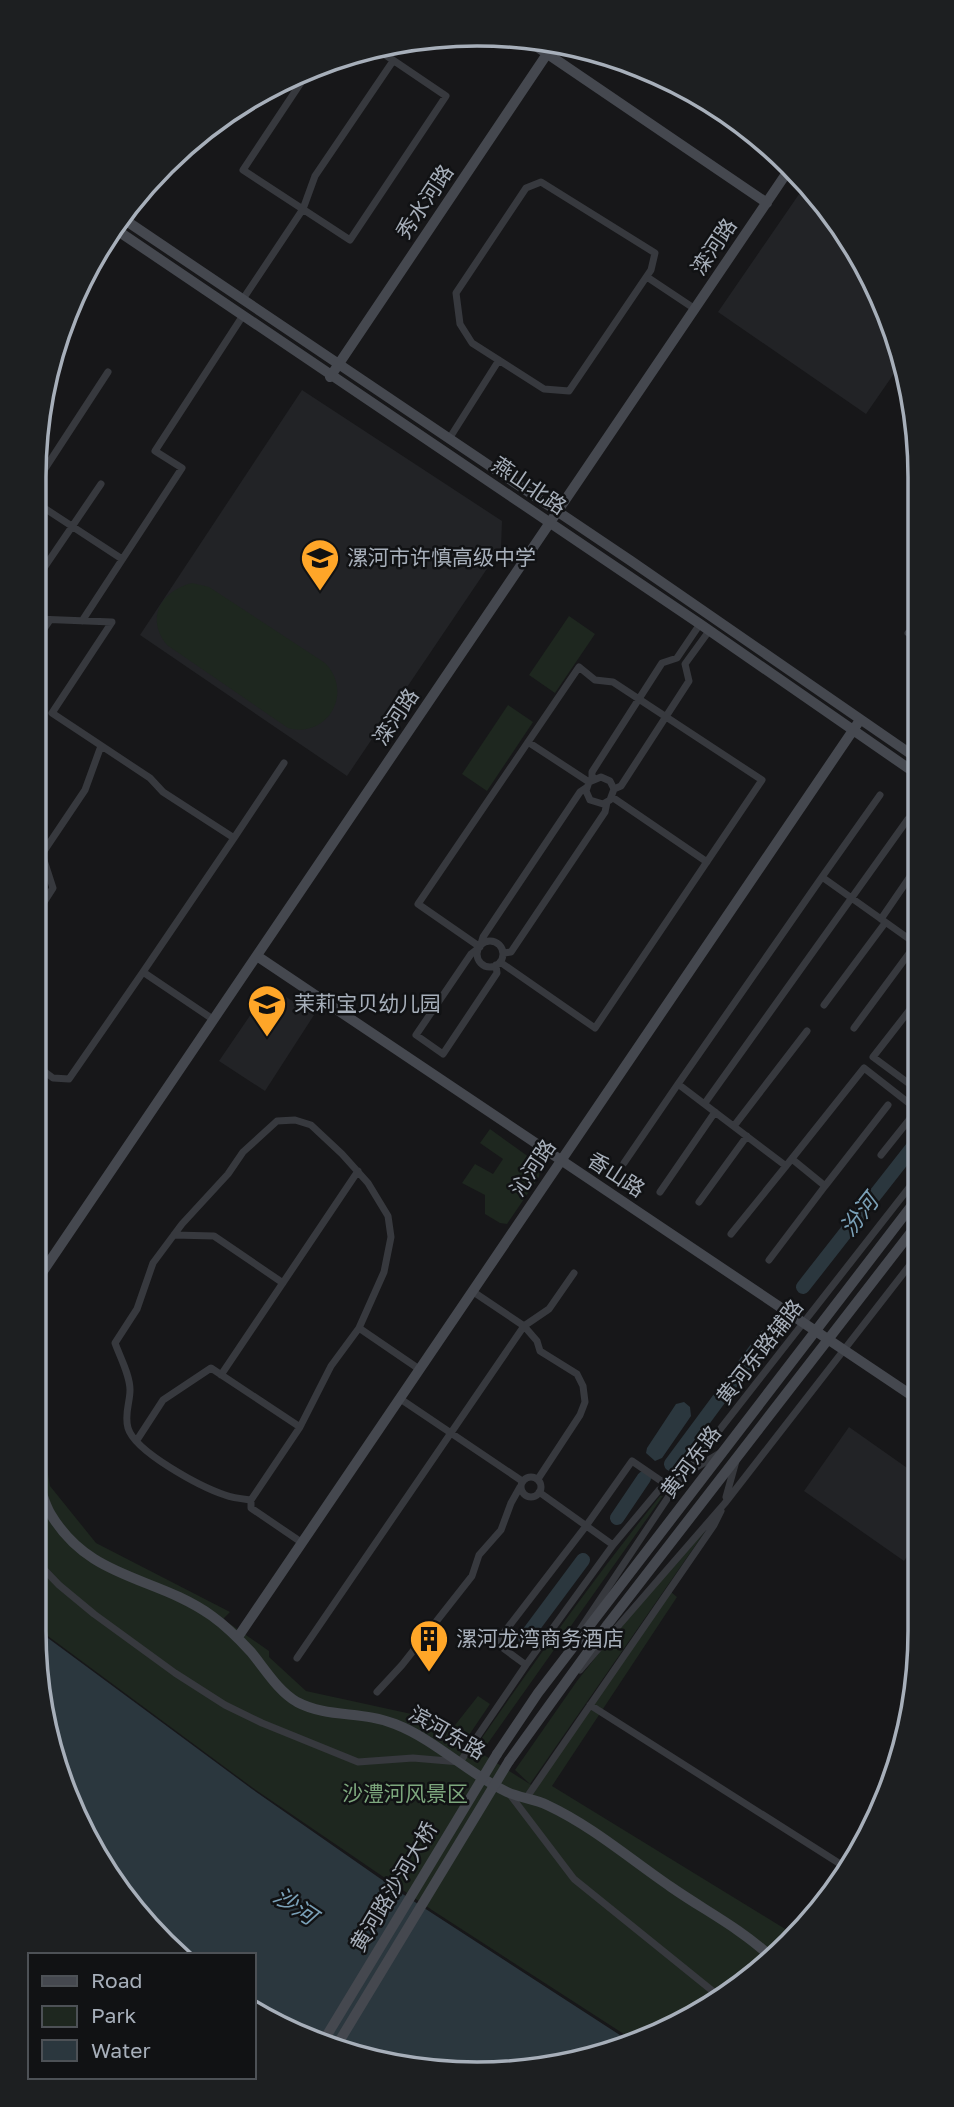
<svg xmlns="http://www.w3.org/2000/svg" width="954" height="2107" font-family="'Golos Text','Noto Sans SC',sans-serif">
  <rect width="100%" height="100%" fill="#171719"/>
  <path fill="#222326" d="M806,184L829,207L887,307L902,362L866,414L718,312Z
    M302,390L502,521L501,548L347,776L140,635Z
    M280,993L314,1015L265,1091L219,1061L262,998Z
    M849,1427L920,1477V1537L904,1561L804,1491Z"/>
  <path fill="#1e271f" d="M192,583L209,587L325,663C354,692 328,739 288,728L167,645C145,618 161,591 192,583Z
    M569,616L595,634L555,693L529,675Z
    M508,705L533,722L487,791L462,774Z
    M490,1129L540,1165L539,1177L507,1224L500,1223L485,1214V1195L462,1183L475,1164L493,1174L503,1159L480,1143Z
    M33,1385L50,1486L96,1543L230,1612L223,1619L269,1651V1657L306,1691L439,1720L452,1729L478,1696L490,1704L465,1741L476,1750L475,1748C534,1662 595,1577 660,1496H663L481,1753L536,1788L671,1592L677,1597L552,1786L795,1935L699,2014L630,2038L432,1910L253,1788L33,1625Z
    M706,1527V1530L530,1784L515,1770L577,1681L614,1634Z
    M254,2004L345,2048L255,2014Z"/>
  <path fill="#2b373e" d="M684,1402L690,1407L691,1416L662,1458L655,1461L646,1453L647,1448L676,1404Z
    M33,1627L252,1789L398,1891L626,2039L535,2070L391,2065L361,2054L254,2001V1955H183L143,1922L57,1773Z"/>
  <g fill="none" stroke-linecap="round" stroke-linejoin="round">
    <path stroke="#2b373e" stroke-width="14" d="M803,1287L915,1144
      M671,1464L765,1337
      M617,1518L644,1478
      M525,1638L583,1560"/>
    <path stroke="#37393e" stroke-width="7" d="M312,66L243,170L350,240L446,96L381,52
      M541,182L655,253L651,270L569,391L544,389L472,343L460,324L456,293L526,188Z
      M647,277L695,309
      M243,299L303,209L315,176L393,61
      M449,439L499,360
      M33,487L108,372
      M33,498L35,502L122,559
      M33,584L101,484
      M33,617L37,619L112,622L52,713L150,778L163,792L234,838L143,972L214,1020
      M82,621L182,468L155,451L242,317
      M908,633L918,640
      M33,645L50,620
      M528,742L589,782
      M592,779V772L662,663L677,658L700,624
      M614,789L610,781L601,777L589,782L586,791L590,800L603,804L610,800L614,789L621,786L689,681L685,664L709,631
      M612,797L707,862
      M234,838L284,763
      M822,877L880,795
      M33,919L53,888L42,854L85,790L101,746
      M881,919L918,865
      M477 954a13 13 0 1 1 26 0a13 13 0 1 1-26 0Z
      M919,946L822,877L678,1084L786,1166L864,1068L919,1111
      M480,947L418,904L579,667L595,680L613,682L762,780L595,1028L500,962
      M504,953L511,952L605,812L607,802
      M496,965L497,973L443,1054L416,1035L471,954L480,947L483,937L580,792L586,788
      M919,998L873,1057L919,1091
      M824,1005L885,923
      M854,1028L919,940
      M33,1063L53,1078L69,1079L143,972
      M705,1103L908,819
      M734,1126L807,1031
      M881,1155L917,1110
      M792,1159L825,1186L888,1105
      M624,1163L678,1084
      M660,1192L715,1112
      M699,1202L747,1136
      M731,1234L786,1166
      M174,1235L214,1236L283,1283
      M769,1260L825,1186
      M472,1291L524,1326L537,1341L540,1351L577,1374L583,1386L585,1402L580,1415L538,1479
      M359,1328L331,1366L300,1427L251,1500C243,1499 233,1498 225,1495C201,1487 135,1452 128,1428C124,1414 130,1403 130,1390C130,1375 120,1357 115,1343L137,1309L153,1263L182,1224L228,1174L243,1152L277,1121L295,1120L311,1125L342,1154L368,1183L388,1216L391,1237L384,1272L359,1328L419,1369
      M221,1375L358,1171
      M399,1398L522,1481
      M137,1440L163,1400L211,1368L300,1427
      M689,1469L919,1175
      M521 1487a10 10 0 1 1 20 0a10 10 0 1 1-20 0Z
      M539,1492L613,1545
      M726,1497L736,1461
      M251,1500V1508L301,1542
      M33,1558L59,1585L94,1614L175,1673L225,1705L262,1723L358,1762L413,1758L460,1762L526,1665L613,1545L659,1490L720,1453
      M575,1637L681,1478
      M297,1658L524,1326L549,1309L574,1273
      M526,1665L496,1643L586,1526L632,1461L667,1485
      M580,1670L725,1503L920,1252
      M377,1692L402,1665L472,1576L479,1555L501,1530L511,1503L520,1487
      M590,1705L845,1867
      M508,1792L574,1879L720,1997
      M527,1797L714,1525L721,1511"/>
    <path stroke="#45484f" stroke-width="10" d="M533,44L767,203
      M125,220L631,561L918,759
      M118,231L700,624L918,775
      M66,313L75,295
      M330,377L551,48
      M257,956L920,1401
      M33,1286L790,168
      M33,1463C38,1480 42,1498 50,1513C90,1581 155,1575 212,1616C226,1626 239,1639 251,1652C265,1669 278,1691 297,1702C327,1718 363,1711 395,1724C436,1740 467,1773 507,1792C520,1798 535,1799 547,1805C592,1826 630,1859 671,1887C704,1910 740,1928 770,1956
      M238,1637L860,720
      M497,1754L538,1693L919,1196
      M509,1761L608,1624L919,1222"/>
    <path stroke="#45484f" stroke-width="10" d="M324,2040L497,1754
      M337,2045L509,1761"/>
  </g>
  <defs>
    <g id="school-pin" transform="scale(2.0125)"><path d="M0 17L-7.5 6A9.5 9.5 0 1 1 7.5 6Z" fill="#ffa628" stroke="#111214"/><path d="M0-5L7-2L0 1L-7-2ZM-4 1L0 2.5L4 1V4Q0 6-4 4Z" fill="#111"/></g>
    <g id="building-pin" transform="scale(2.0125)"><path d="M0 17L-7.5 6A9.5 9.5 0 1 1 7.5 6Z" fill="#ffa628" stroke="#111214"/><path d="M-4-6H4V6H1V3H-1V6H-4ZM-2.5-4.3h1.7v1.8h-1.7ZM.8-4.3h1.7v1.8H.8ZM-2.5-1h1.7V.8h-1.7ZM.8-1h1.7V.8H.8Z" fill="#111"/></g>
  </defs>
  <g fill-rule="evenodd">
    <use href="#school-pin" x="320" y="558"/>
    <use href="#school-pin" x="267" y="1004"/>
    <use href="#building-pin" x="429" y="1639"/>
  </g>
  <g text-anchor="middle" stroke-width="5" stroke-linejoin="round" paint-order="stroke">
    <g font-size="21" fill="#a7afba" stroke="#111214">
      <text transform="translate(425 202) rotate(-56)" y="7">秀水河路</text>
      <text transform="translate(714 247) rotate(-56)" y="7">滦河路</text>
      <text transform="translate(529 486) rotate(34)" y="7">燕山北路</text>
      <text transform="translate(396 717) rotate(-56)" y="7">滦河路</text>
      <text transform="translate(533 1168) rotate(-56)" y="7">沁河路</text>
      <text transform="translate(616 1175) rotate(33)" y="7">香山路</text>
      <text transform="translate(760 1352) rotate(-52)" y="7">黄河东路辅路</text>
      <text transform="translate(691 1462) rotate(-53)" y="7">黄河东路</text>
      <text transform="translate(447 1733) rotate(30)" y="7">滨河东路</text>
      <text transform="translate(394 1887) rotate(-59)" y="7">黄河路沙河大桥</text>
    </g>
    <g font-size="21" fill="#a7afba" stroke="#111214" text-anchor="start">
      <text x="347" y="565">漯河市许慎高级中学</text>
      <text x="294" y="1011">茉莉宝贝幼儿园</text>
      <text x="456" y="1646">漯河龙湾商务酒店</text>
    </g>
    <g font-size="21" fill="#7da77d" stroke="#111214">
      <text x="405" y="1801">沙澧河风景区</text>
    </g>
    <g font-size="23" font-style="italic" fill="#7ba1b8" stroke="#111214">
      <text transform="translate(859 1215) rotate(-52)" y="8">汾河</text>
      <text transform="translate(295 1906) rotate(34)" y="8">沙河</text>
    </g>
  </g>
  <path d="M0 0H954V2107H0ZM477 46H477A431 431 0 0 1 908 477V1631A431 431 0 0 1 477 2062H477A431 431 0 0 1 46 1631V477A431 431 0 0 1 477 46Z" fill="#1d1f21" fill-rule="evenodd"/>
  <path fill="none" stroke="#a7afba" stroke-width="3.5" d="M477 46H477A431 431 0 0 1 908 477V1631A431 431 0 0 1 477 2062H477A431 431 0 0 1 46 1631V477A431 431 0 0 1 477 46Z"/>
  <rect x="28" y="1953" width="228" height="126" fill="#111214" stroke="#4d5156" stroke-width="2"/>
  <rect x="42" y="1976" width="35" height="10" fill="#45484f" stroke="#4d5156" stroke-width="2"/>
  <text x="91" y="1988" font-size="21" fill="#a7afba">Road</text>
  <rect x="42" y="2006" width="35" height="21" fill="#1e271f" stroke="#4d5156" stroke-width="2"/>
  <text x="91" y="2023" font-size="21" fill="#a7afba">Park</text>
  <rect x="42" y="2040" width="35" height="21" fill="#2b373e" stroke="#4d5156" stroke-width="2"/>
  <text x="91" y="2058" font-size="21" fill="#a7afba">Water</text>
</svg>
